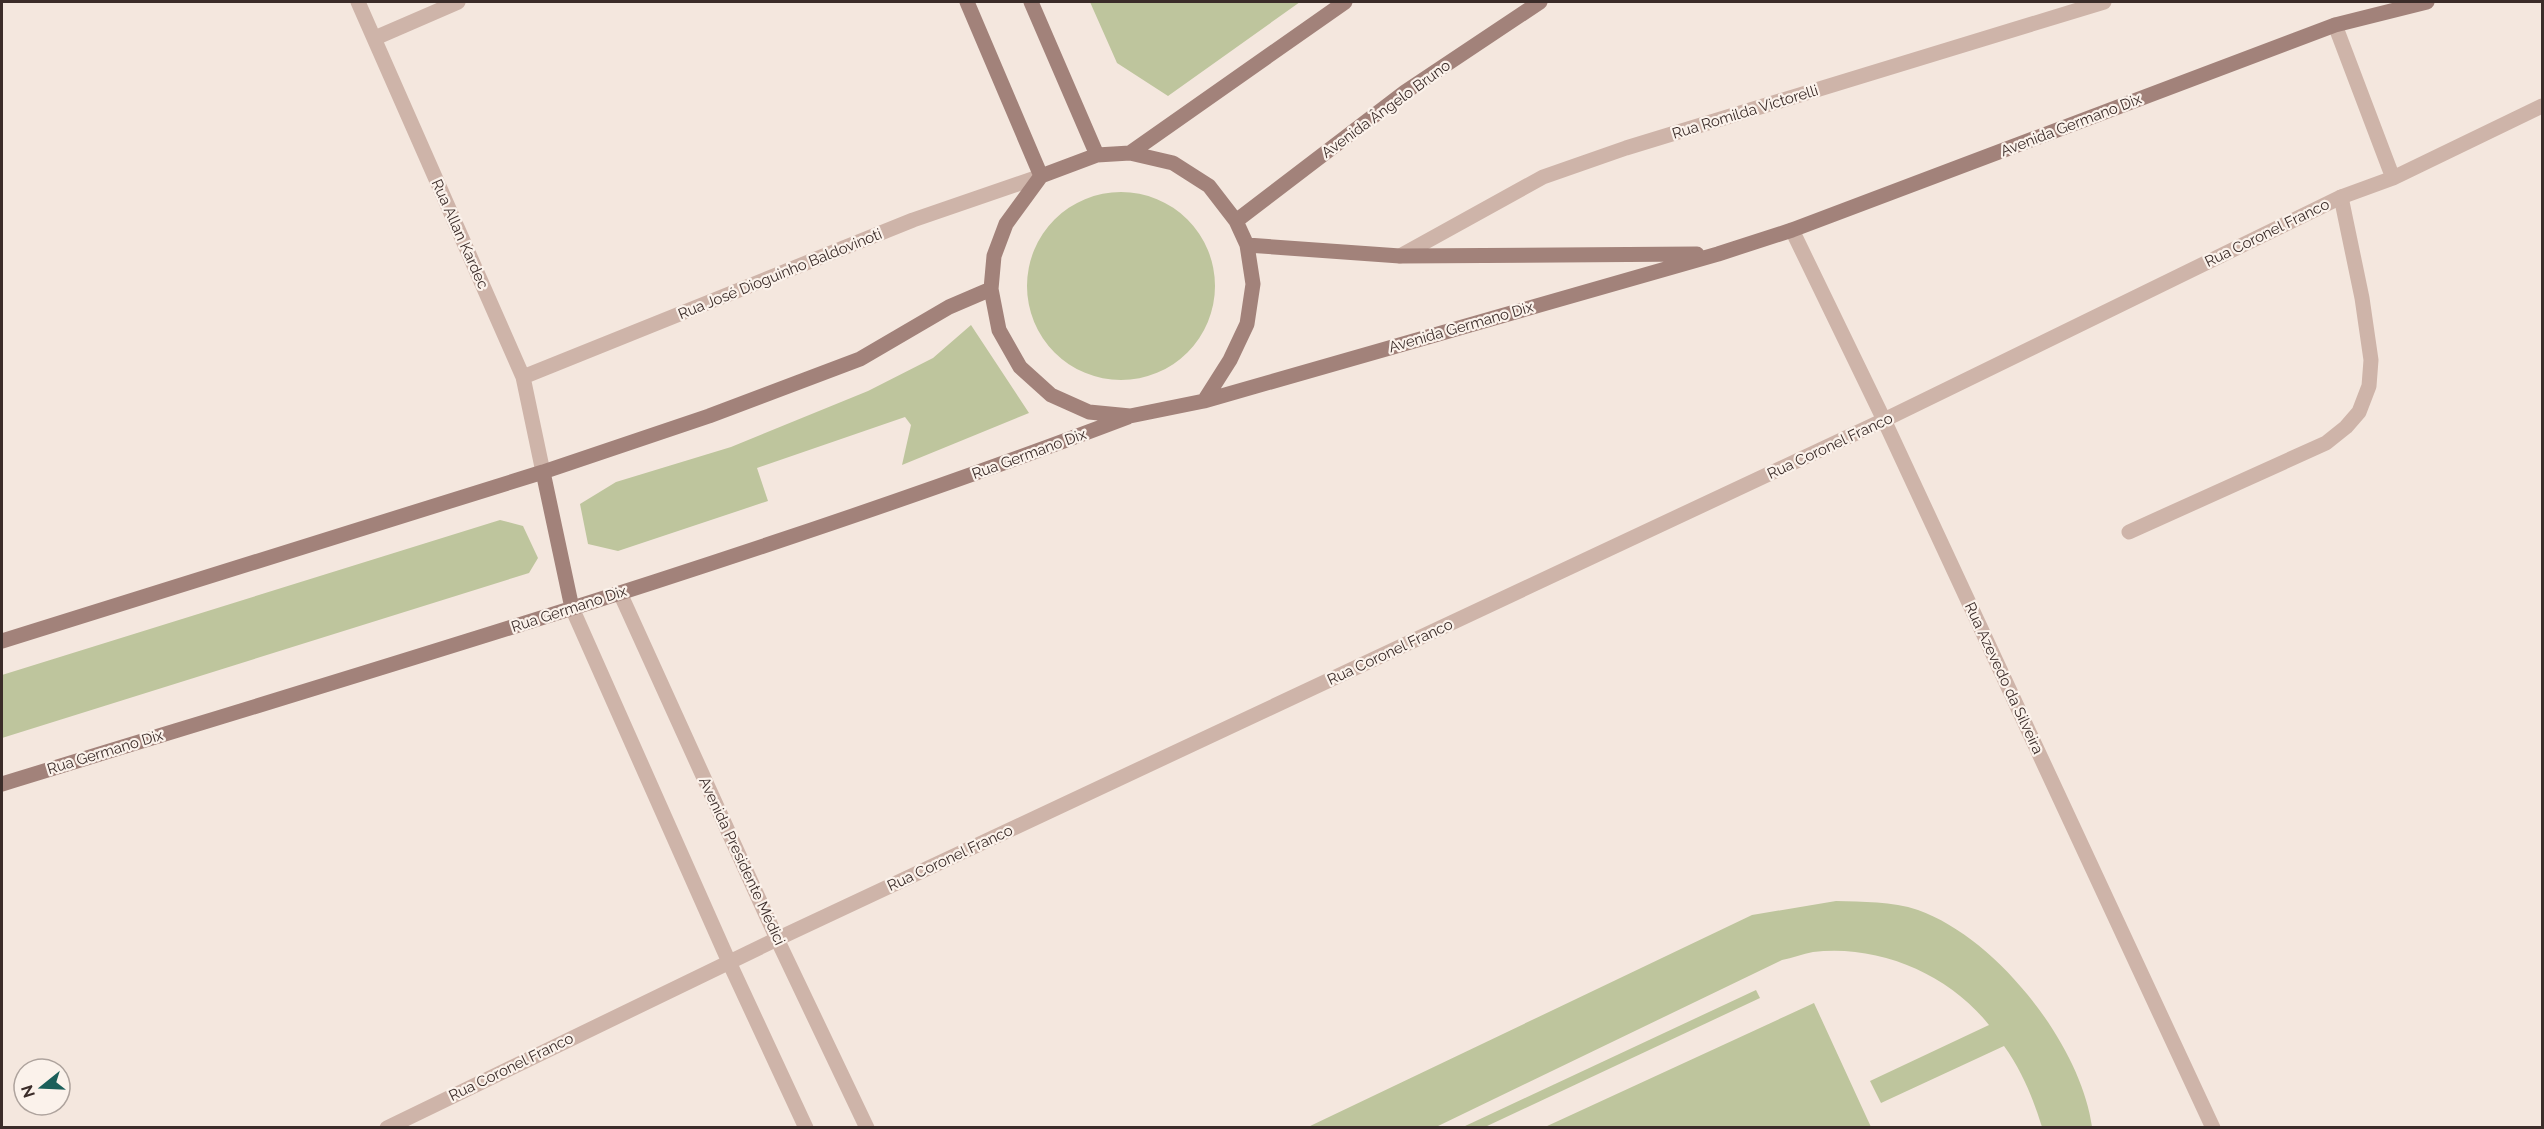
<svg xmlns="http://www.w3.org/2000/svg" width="2544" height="1129" font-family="Raleway,sans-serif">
  <rect width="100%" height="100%" fill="#f4e7de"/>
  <path fill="#bec59d" d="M1090,2H1300L1168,96L1117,63Z
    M1027 286a94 94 0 1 1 188 0a94 94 0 1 1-188 0Z
    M971,325L1029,413L902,465L911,425L905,417L757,468L768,501L618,551L588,544L580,504L616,482L731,447L868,391L933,358Z
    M500,520L523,526L538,558L529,573L2,738V675Z
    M1836,901C1862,902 1892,901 1918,910C1997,938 2081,1045 2092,1127H2042C2033,1098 2022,1071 2004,1046L1881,1103L1870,1081L1989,1025C1949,974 1878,944 1813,952C1803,954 1792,958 1782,960L1436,1127H1308L1752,915Z
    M1756,990L1760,998L1485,1127H1463Z
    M1814,1003L1871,1127H1545Z"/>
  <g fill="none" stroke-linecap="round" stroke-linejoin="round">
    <path stroke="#ceb4a9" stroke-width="15" d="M2129,532L2326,443L2346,427L2359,412L2369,386L2371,360L2362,298L2341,197"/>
    <path stroke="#ceb4a9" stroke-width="15" d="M358,2L523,377L543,472
      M2335,25L2393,178
      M375,38L458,2
      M1792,230L1884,420L2213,1128
      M1400,256L1543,177L1626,148L2104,2
      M523,377L913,220L1041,176
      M620,593L777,939L867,1128
      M572,608L729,962L806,1128
      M387,1128L777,939L1884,420L2341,197L2393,178L2542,106"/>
    <path stroke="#a2827a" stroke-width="15" d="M967,2L1041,176
      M1031,2L1097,155
      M1130,153L1345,2
      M1236,221L1405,92L1540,2
      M1247,245L1400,256L1697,254
      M1204,401L1230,360L1247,324L1253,284L1247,245L1236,221L1209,186L1173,163L1130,153L1097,155L1041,176L1006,224L994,256L991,289L999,330L1020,367L1051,395L1089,412L1130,416L1204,401L1718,254L1792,230L2335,25L2427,2
      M543,472L572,608
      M2,641L543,472L709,416L860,359L949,307L991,289
      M2,784C379,668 759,557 1128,417"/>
  </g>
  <g text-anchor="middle" stroke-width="4.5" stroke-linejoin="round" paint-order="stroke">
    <g font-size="15" fill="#3b2c29" stroke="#fbf2eb">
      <text transform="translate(1386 109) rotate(-36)" y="5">Avenida Ângelo Bruno</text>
      <text transform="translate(1745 112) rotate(-17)" y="5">Rua Romilda Victorelli</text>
      <text transform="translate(2071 125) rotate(-21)" y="5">Avenida Germano Dix</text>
      <text transform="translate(2267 233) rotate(-26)" y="5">Rua Coronel Franco</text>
      <text transform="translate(460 234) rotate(66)" y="5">Rua Allan Kardec</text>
      <text transform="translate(780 274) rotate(-22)" y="5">Rua José Dioguinho Baldovinoti</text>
      <text transform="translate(1461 327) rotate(-16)" y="5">Avenida Germano Dix</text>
      <text transform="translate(1830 446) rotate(-25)" y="5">Rua Coronel Franco</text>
      <text transform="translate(1029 454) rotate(-20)" y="5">Rua Germano Dix</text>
      <text transform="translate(569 609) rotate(-18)" y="5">Rua Germano Dix</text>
      <text transform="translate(1390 652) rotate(-25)" y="5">Rua Coronel Franco</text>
      <text transform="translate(2004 678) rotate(65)" y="5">Rua Azevedo da Silveira</text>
      <text transform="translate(105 752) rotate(-17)" y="5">Rua Germano Dix</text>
      <text transform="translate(950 858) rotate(-25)" y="5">Rua Coronel Franco</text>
      <text transform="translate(742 861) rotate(65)" y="5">Avenida Presidente Médici</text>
      <text transform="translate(511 1067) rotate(-26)" y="5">Rua Coronel Franco</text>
    </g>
  </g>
  <rect width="2544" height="1129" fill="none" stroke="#3b2c29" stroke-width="6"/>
  <g transform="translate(42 1087) rotate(252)"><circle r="28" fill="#fbf2eb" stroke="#aea39d" stroke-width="1.5"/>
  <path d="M0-4.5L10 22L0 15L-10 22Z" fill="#1b5f5a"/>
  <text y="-9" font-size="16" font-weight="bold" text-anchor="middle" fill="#3b2c29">N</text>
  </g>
</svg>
